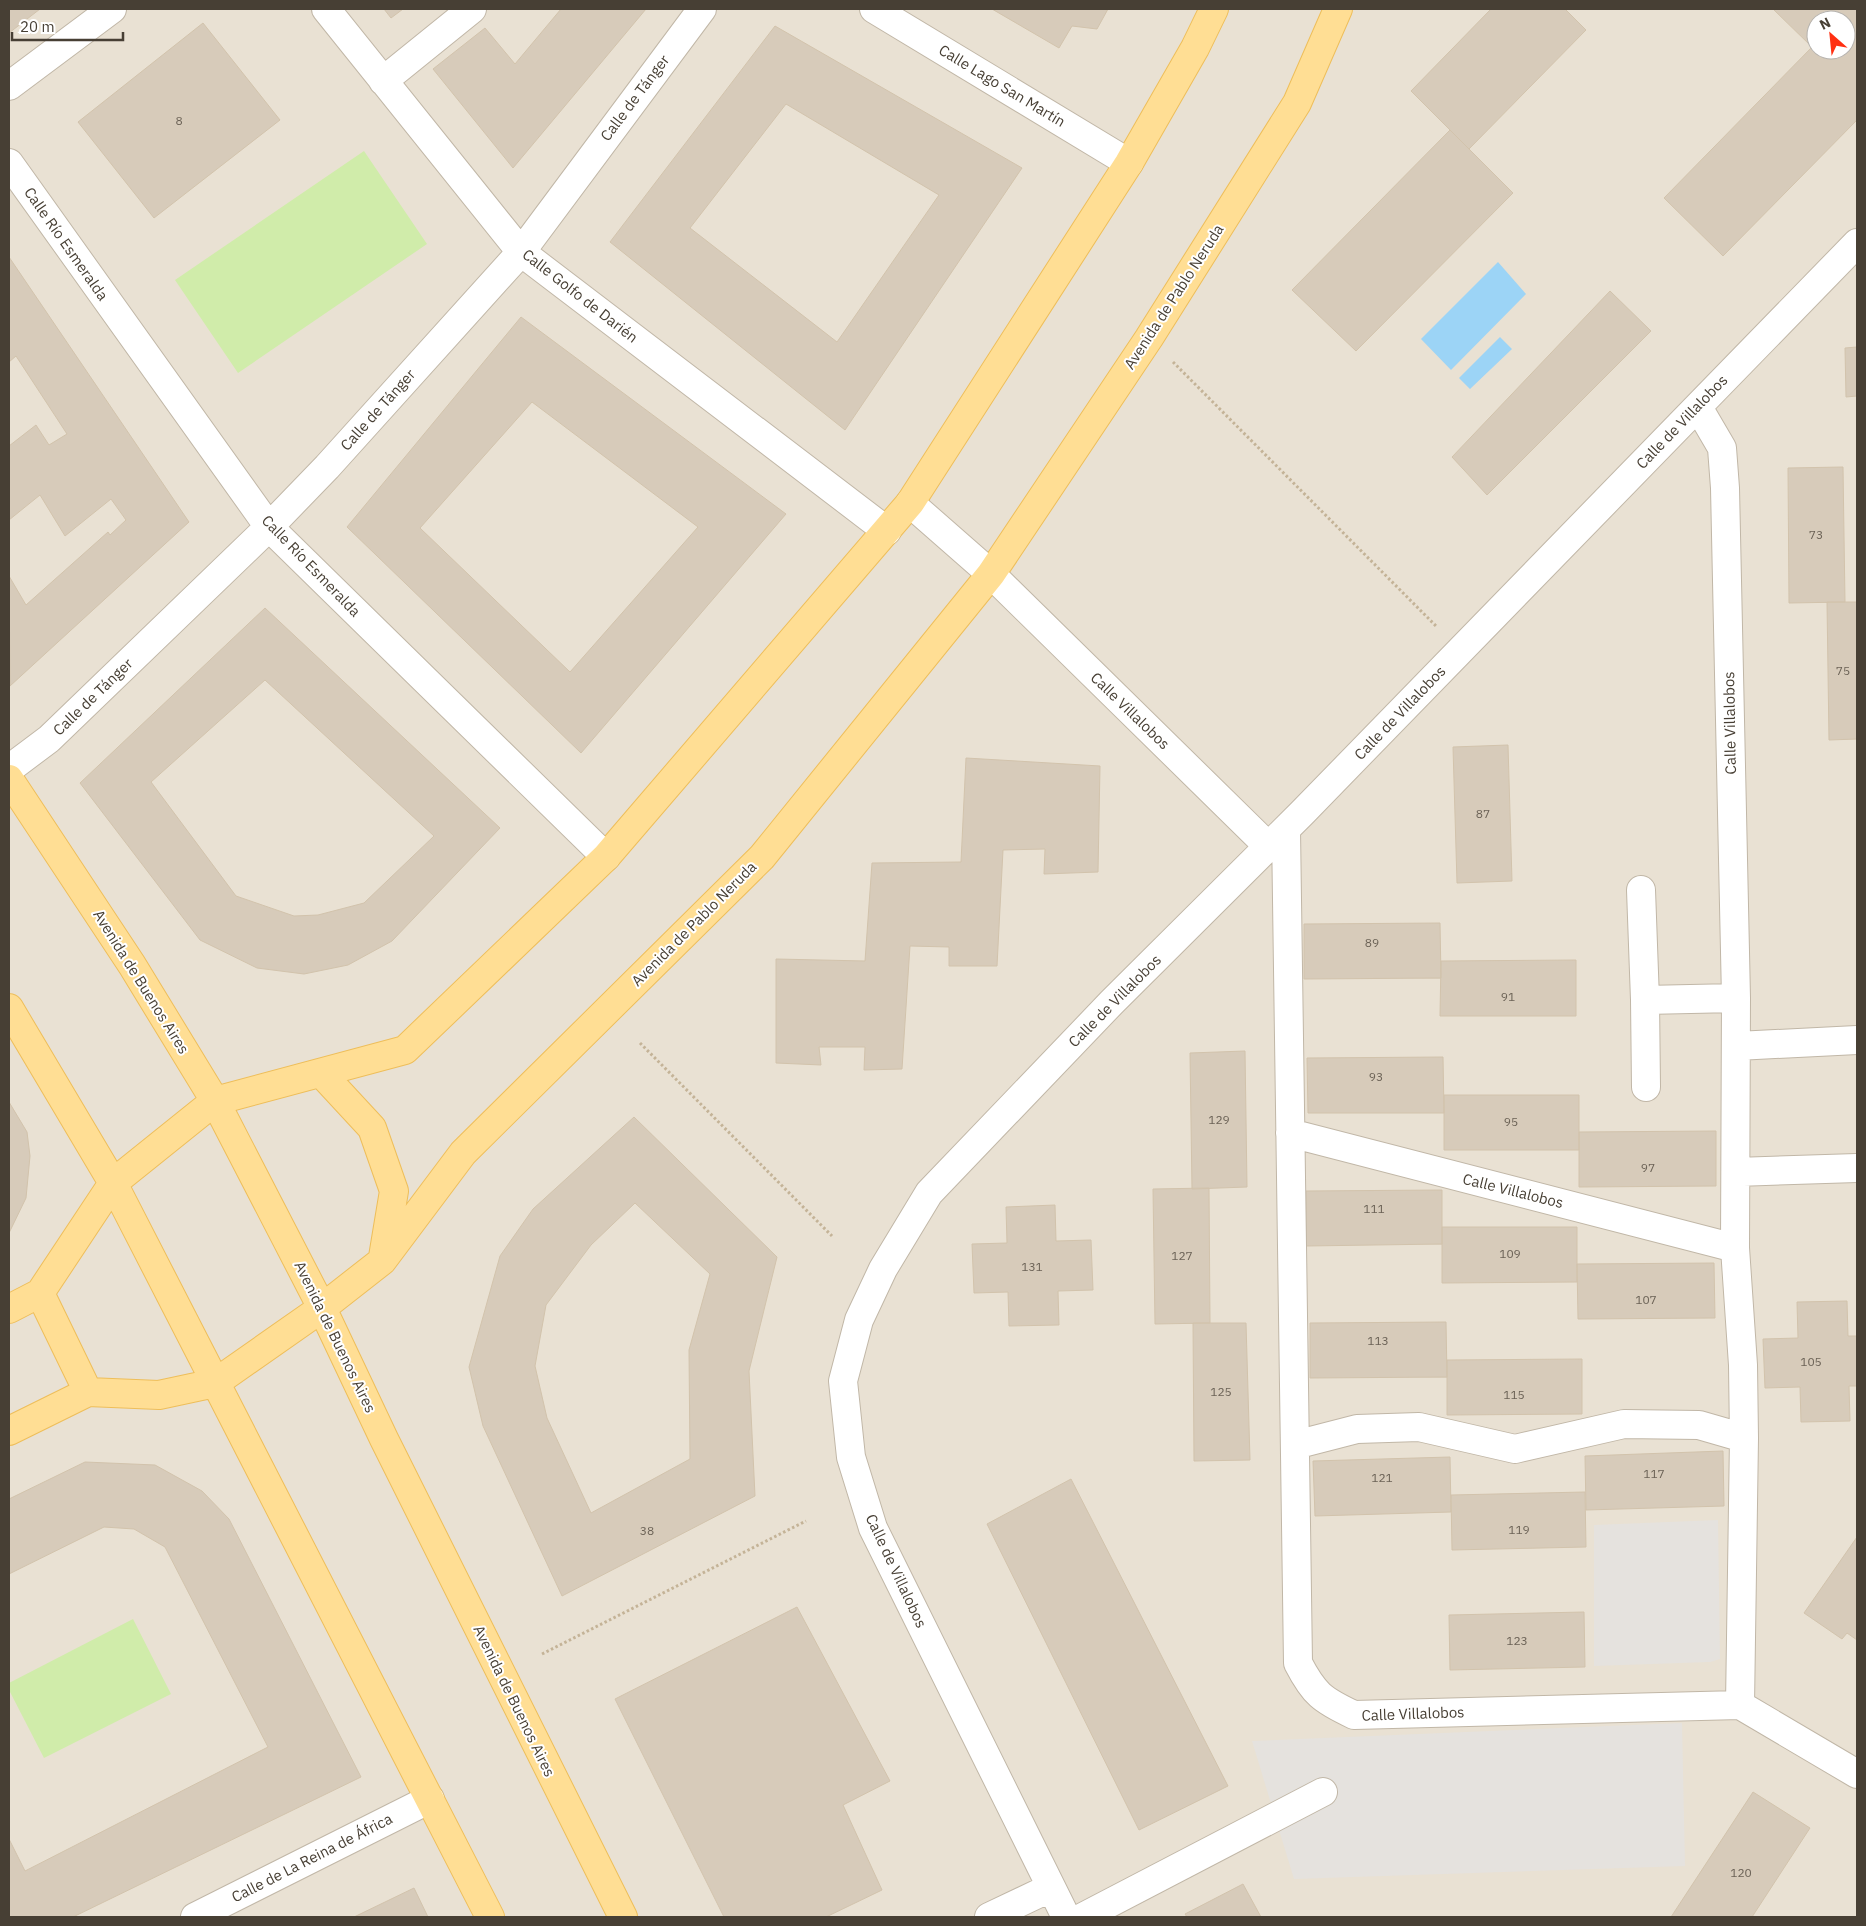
<svg xmlns="http://www.w3.org/2000/svg" width="1866" height="1926" font-family="'IBM Plex Sans',sans-serif">
  <rect width="100%" height="100%" fill="#f4efe5"/>
  <path fill="#e9e1d3" fill-rule="evenodd" d="M9,9H1857V1917H9ZM1816,20H1846V50H1816Z"/>
  <path fill="#d0ecaa" d="M364,151L427,244L238,373L175,280Z
    M133,1619L171,1694L44,1758L9,1690V1683Z"/>
  <path fill="#e5e2de" d="M1718,1520L1720,1659L1710,1662L1594,1666V1525Z
    M1682,1723L1685,1866L1294,1879L1252,1741Z"/>
  <path fill="#9cd4f6" d="M1498,262L1526,294L1451,370L1421,339Z
    M1500,337L1512,349L1470,389L1459,378Z"/>
  <path fill="#d7cbba" stroke="#d2c3ac" fill-rule="evenodd" d="M9,9H40L9,33Z
    M384,9H403L391,18Z
    M561,9H646L513,168L433,69L485,28L515,64Z
    M992,9H1108L1097,29L1072,26L1059,48Z
    M1491,9H1565L1586,30L1469,149L1411,91Z
    M1773,9H1857V120L1723,256L1664,198L1812,47ZM1816,20H1846V50H1816Z
    M203,23L280,120L154,218L78,122Z
    M775,26L1022,168L845,430L610,242ZM786,104L939,195L837,342L690,228Z
    M1450,130L1513,193L1356,351L1292,290Z
    M9,257L189,522L10,686L9,576L26,605L108,532L110,535L126,520L111,499L65,536L40,495L9,520V446L36,425L49,445L67,434L16,356L9,362Z
    M1610,291L1651,331L1487,495L1452,457Z
    M521,317L786,514L581,753L347,527ZM532,402L698,527L570,672L420,528Z
    M1857,347V396L1846,397L1845,348Z
    M1843,467L1845,602L1789,603L1788,468Z
    M1827,602H1857V739L1829,740Z
    M265,608L500,828L392,941L348,965L304,974L257,968L200,940L80,783ZM265,680L434,836L364,903L318,915L294,916L236,896L151,782Z
    M1508,745L1512,881L1457,883L1453,747Z
    M966,758L1100,766L1098,872L1044,874L1045,849L1003,850L997,966H949V947L910,946L902,1069L864,1070L865,1047H819L821,1065L776,1063V959L865,961L872,863L961,862Z
    M1440,923L1441,978L1304,979V924Z
    M1576,960V1016H1440L1441,961Z
    M1245,1051L1247,1187L1192,1189L1190,1053Z
    M1443,1057L1444,1113H1308L1307,1058Z
    M1444,1095H1579V1150H1444Z
    M9,1102L27,1132L30,1156L26,1198L9,1233Z
    M634,1117L777,1257L749,1371L755,1496L562,1596L483,1426L469,1367L500,1256L533,1209ZM635,1203L710,1274L689,1350L690,1459L591,1513L547,1418L535,1366L546,1305L591,1245Z
    M1716,1131V1186L1579,1187V1132Z
    M1209,1188L1210,1323L1155,1324L1153,1189Z
    M1442,1190V1244L1306,1246V1191Z
    M1055,1205L1056,1241L1091,1240L1093,1290L1058,1291L1059,1325L1009,1326L1008,1292L974,1293L972,1244L1007,1243L1006,1207Z
    M1442,1227H1577V1282L1442,1283Z
    M1714,1263L1715,1318L1578,1319L1577,1264Z
    M1847,1301L1848,1336H1857V1386H1849L1850,1421L1801,1422L1800,1387L1765,1388L1763,1339L1798,1338L1797,1302Z
    M1446,1322L1447,1377L1310,1378V1323Z
    M1193,1323H1246L1250,1460L1194,1461Z
    M1582,1359V1414L1447,1415V1360Z
    M1723,1451L1724,1506L1586,1510L1585,1456Z
    M1450,1457L1451,1512L1315,1516L1313,1461Z
    M85,1462L155,1465L202,1491L229,1519L361,1777L73,1917H9V1839L25,1871L268,1747L165,1547L134,1529L104,1527L9,1574V1499Z
    M1071,1479L1228,1786L1139,1830L987,1524Z
    M1585,1492L1586,1547L1452,1550L1451,1495Z
    M1857,1537V1640L1847,1633L1842,1639L1804,1613Z
    M797,1607L890,1781L843,1805L882,1890L826,1917H724L615,1699Z
    M1584,1612L1585,1667L1450,1670L1449,1615Z
    M1753,1792L1810,1828L1752,1917H1671Z
    M1243,1884L1261,1917H1187L1185,1914Z
    M414,1888L428,1917H354Z"/>
  <g fill="none" stroke-linecap="round" stroke-linejoin="round">
    <g stroke="#c1b7a7" stroke-width="30">
      <path id="minor" d="M326,9L521,252L887,531
        M874,9L1129,163
        M383,81L472,9
        M9,86L112,9
        M9,163L269,527L606,857
        M910,503L991,574L1269,847
        M9,769L49,739L269,527L327,467L521,252L702,9
        M1286,830L1298,1663C1314,1694 1322,1700 1354,1715L1740,1705L1744,1438L1743,1365L1735,1248L1736,998L1725,488L1722,448L1698,407
        M1641,890L1645,1000
        M1737,1046L1857,1040
        M1646,1087L1645,1000L1736,998
        M1290,1133L1735,1248
        M1736,1172L1857,1168
        M1295,1445L1357,1429L1419,1427L1515,1449L1624,1424L1699,1425L1744,1438
        M1740,1705L1857,1774
        M195,1917L430,1799
        M989,1917L1050,1888
        M1066,1917L873,1528L851,1457L843,1381L859,1320L883,1269L929,1193L1112,1002L1302,813L1857,243
        M1083,1917L1323,1792"/>
    </g>
    <g stroke="#eebe5a" stroke-width="30">
      <path id="major" d="M9,779L132,965L215,1101L322,1308L384,1439L623,1917
        M9,1008L113,1183L490,1917
        M322,1074L372,1128L394,1191L383,1257
        M40,1293L88,1392
        M9,1309L40,1293L113,1183L215,1101L405,1050L606,857L910,503L1129,163L1195,48L1214,9
        M88,1392L159,1395L215,1383L322,1308L382,1261L463,1153L762,857L991,574L1149,338L1297,103L1338,9
        M9,1431L88,1392"/>
    </g>
    <path stroke="#c4b397" stroke-width="3" stroke-dasharray="2.5 2.5" stroke-linecap="butt" d="M1173,362L1437,627
      M640,1043L832,1236
      M542,1654L806,1521"/>
    <use href="#minor" stroke="#fff" stroke-width="28"/>
    <use href="#major" stroke="#ffde94" stroke-width="28"/>
  </g>
  <g text-anchor="middle" stroke-width="4" stroke-linejoin="round" paint-order="stroke">
    <g font-size="12" fill="#6b6256">
      <text x="179" y="125">8</text>
      <text x="1816" y="539">73</text>
      <text x="1843" y="675">75</text>
      <text x="1483" y="818">87</text>
      <text x="1372" y="947">89</text>
      <text x="1508" y="1001">91</text>
      <text x="1376" y="1081">93</text>
      <text x="1219" y="1124">129</text>
      <text x="1511" y="1126">95</text>
      <text x="1648" y="1172">97</text>
      <text x="1374" y="1213">111</text>
      <text x="1510" y="1258">109</text>
      <text x="1182" y="1260">127</text>
      <text x="1032" y="1271">131</text>
      <text x="1646" y="1304">107</text>
      <text x="1378" y="1345">113</text>
      <text x="1811" y="1366">105</text>
      <text x="1221" y="1396">125</text>
      <text x="1514" y="1399">115</text>
      <text x="1654" y="1478">117</text>
      <text x="1382" y="1482">121</text>
      <text x="1519" y="1534">119</text>
      <text x="647" y="1535">38</text>
      <text x="1517" y="1645">123</text>
      <text x="1741" y="1877">120</text>
    </g>
    <g font-size="15" fill="#473f34" stroke="#fff">
      <text transform="translate(1002 86) rotate(31)" y="5">Calle Lago San Martín</text>
      <text transform="translate(635 98) rotate(-53)" y="5">Calle de Tánger</text>
      <text transform="translate(66 244) rotate(55)" y="5">Calle Río Esmeralda</text>
      <text transform="translate(580 296) rotate(38)" y="5">Calle Golfo de Darién</text>
      <text transform="translate(1174 297) rotate(-57)" y="5">Avenida de Pablo Neruda</text>
      <text transform="translate(378 410) rotate(-48)" y="5">Calle de Tánger</text>
      <text transform="translate(1682 422) rotate(-46)" y="5">Calle de Villalobos</text>
      <text transform="translate(311 566) rotate(46)" y="5">Calle Río Esmeralda</text>
      <text transform="translate(93 697) rotate(-44)" y="5">Calle de Tánger</text>
      <text transform="translate(1130 711) rotate(44)" y="5">Calle Villalobos</text>
      <text transform="translate(1400 713) rotate(-46)" y="5">Calle de Villalobos</text>
      <text transform="translate(1730 723) rotate(-91)" y="5">Calle Villalobos</text>
      <text transform="translate(694 924) rotate(-45)" y="5">Avenida de Pablo Neruda</text>
      <text transform="translate(141 982) rotate(58)" y="5">Avenida de Buenos Aires</text>
      <text transform="translate(1115 1001) rotate(-45)" y="5">Calle de Villalobos</text>
      <text transform="translate(1513 1191) rotate(14)" y="5">Calle Villalobos</text>
      <text transform="translate(335 1337) rotate(64)" y="5">Avenida de Buenos Aires</text>
      <text transform="translate(896 1571) rotate(65)" y="5">Calle de Villalobos</text>
      <text transform="translate(514 1701) rotate(64)" y="5">Avenida de Buenos Aires</text>
      <text transform="translate(1413 1714) rotate(-2)" y="5">Calle Villalobos</text>
      <text transform="translate(312 1858) rotate(-27)" y="5">Calle de La Reina de África</text>
    </g>
  </g>
  <rect width="1866" height="1926" fill="none" stroke="#473f34" stroke-width="20"/>
  <g transform="translate(1831 35) rotate(333)"><circle r="24" fill="#ffffff" stroke="#b5b2ae"/>
  <path d="M0-4L9 19L0 12L-9 19Z" fill="#ff3012"/>
  <text y="-8" font-size="14" font-weight="bold" text-anchor="middle" fill="#473f34">N</text>
  </g>
  <path d="M12 32v8h111v-8" fill="none" stroke="#473f34" stroke-width="2.5"/>
  <text x="20" y="32" font-size="15" fill="#473f34" stroke="#ffffff" stroke-width="4" paint-order="stroke">20 m</text>
</svg>
